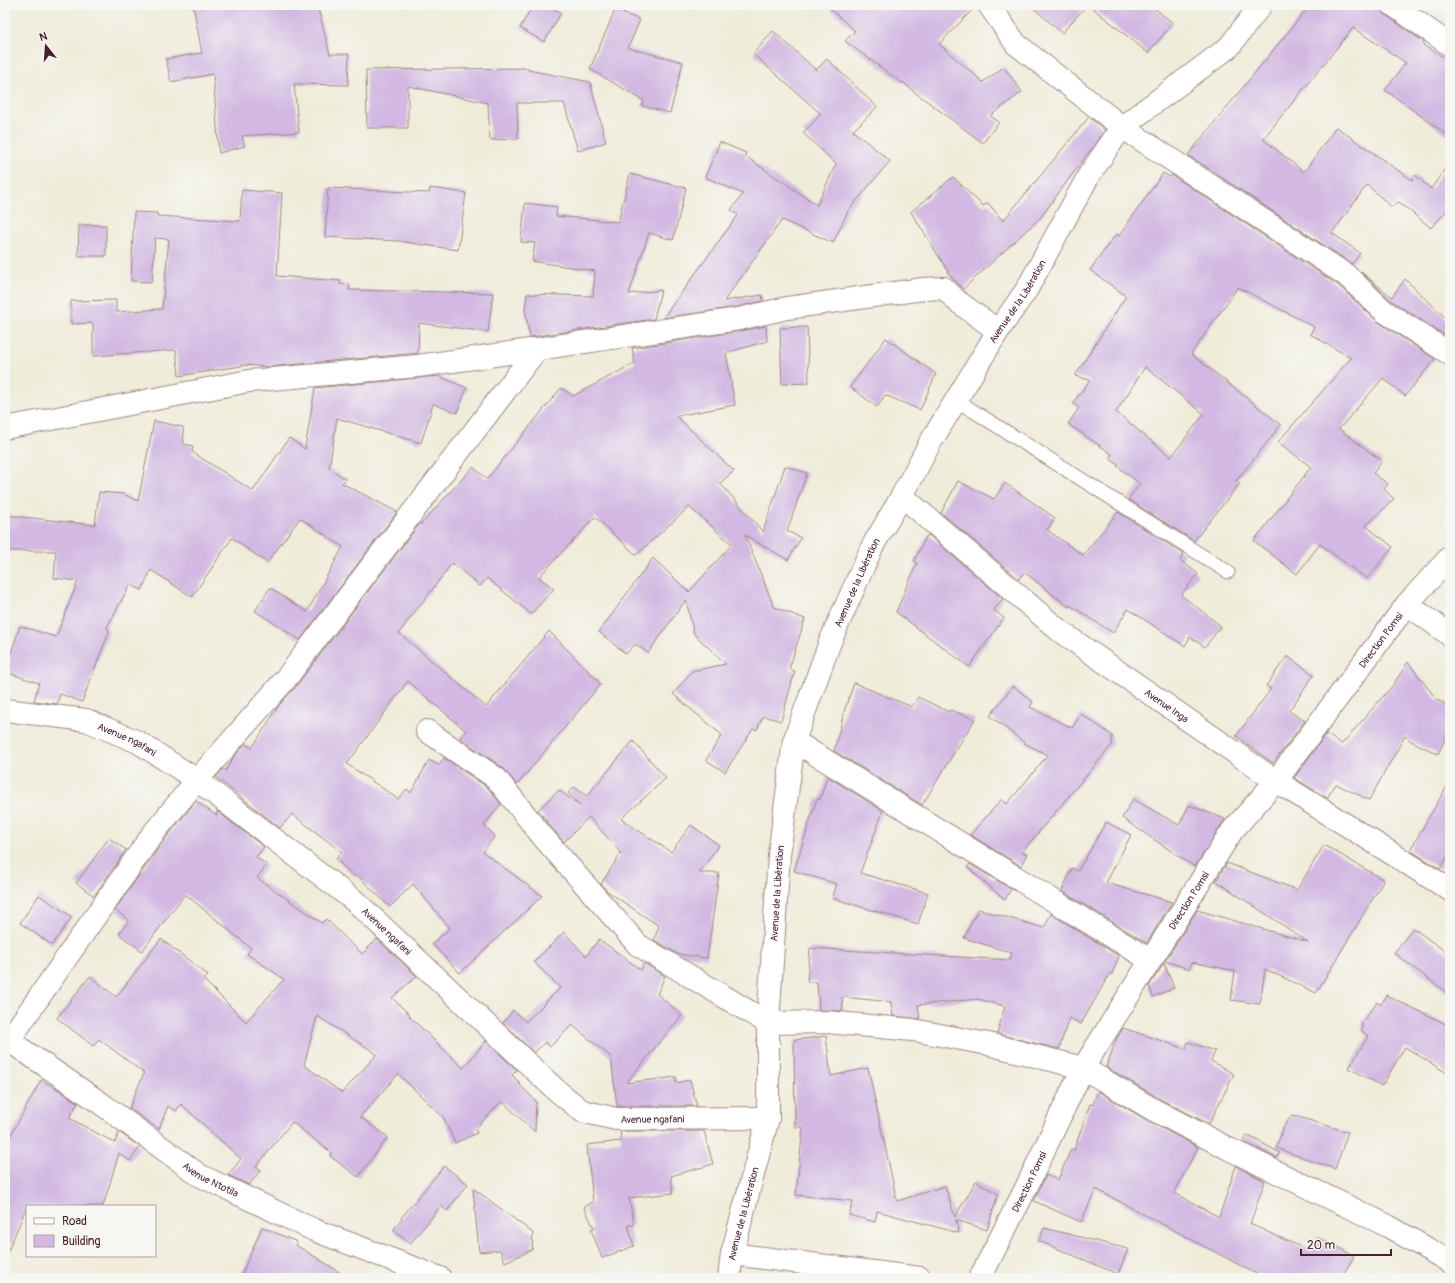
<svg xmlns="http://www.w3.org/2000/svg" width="1455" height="1283" font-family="Pangolin,sans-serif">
  <rect width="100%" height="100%" fill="#f6f6f2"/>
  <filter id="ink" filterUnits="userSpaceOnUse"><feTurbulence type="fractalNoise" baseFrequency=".025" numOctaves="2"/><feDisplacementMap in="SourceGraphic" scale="8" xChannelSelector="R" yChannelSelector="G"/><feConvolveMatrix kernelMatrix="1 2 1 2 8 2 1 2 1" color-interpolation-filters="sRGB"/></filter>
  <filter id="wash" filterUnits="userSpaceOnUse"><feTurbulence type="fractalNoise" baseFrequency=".012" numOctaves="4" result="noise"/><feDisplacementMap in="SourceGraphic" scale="16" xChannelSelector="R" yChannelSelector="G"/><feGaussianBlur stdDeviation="0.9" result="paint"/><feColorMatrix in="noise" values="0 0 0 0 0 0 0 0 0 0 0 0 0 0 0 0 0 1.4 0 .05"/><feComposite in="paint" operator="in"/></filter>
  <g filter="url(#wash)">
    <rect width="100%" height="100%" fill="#f0ecda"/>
    <g id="blocks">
      <path fill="#d2b8e2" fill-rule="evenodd" d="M193,5H317L330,54H349L348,85L294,84L299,132L242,136L245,146L219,153L213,74L171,82L166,59L202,53Z
        M533,5H547L561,13L544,42L520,28Z
        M826,5H977L939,44L983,82L1004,67L1022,92L990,116L999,122L983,143L912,90L903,82L902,83L845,41L855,31Z
        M1030,5H1087L1062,33Z
        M1089,5H1150L1173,23L1148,53Z
        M1310,5H1381L1382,11L1386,15L1424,42L1423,45L1450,61V137L1385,90L1406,63L1353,28L1263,139L1304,172L1336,127L1412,180L1415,175L1431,189L1450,161V207L1431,228L1399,202L1392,207L1367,185L1332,233L1360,253L1352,264L1188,155Z
        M615,10L640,20L628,48L683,62L670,113L642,106L644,101L590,69Z
        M773,31L816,70L827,59L877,107L853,131L890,161L848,211L833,243L782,220L724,301L762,295L763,301L737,307L663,318L738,215L731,210L743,194L705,177L720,142L746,153L745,156L817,205L836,164L803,133L821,114L753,54Z
        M529,68L528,70L590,82L606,142L578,151L564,103H517L518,139L490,140L488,103L408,86V128H367L366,70Z
        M1089,117L1105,130L1041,217L963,289L947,272L948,271L911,212L953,177L983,206L988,203L1003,221Z
        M1163,173L1170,177L1172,175L1338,285L1377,321L1435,359L1405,396L1383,378L1339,429L1382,461L1373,473L1388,484L1384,489L1394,499L1366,526L1393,547L1367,579L1320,544L1297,574L1254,541L1311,467L1278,442L1351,358L1310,334L1314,327L1238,287L1191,354L1281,425L1236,481L1240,483L1194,541L1128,499L1140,484L1117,466L1118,465L1109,458L1112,454L1068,424L1079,408L1073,403L1090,380L1075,376L1126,296L1090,270L1116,234L1119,236ZM1145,367L1204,414L1171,457L1116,412Z
        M630,174L686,188L673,240L649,233L629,294L661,290L654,319L530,337L525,309L527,294L593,296L595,271L532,261L535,243L521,242L525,203L557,207L556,216L618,222Z
        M328,188L429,193L430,188L466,193L458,250L398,241L325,237Z
        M242,190L282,193L277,276L341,281L340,284L350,285L349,290L493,293L488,332L419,323L418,353L268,367L247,365L179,376L176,350L93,356V323L71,324V301L116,300V312L162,309L169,239L155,238L152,282L131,281L134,212L157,213V216L240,221Z
        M79,225H106V256H78Z
        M1361,272L1392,297L1405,279L1450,322V332L1446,336L1392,301Z
        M766,326L767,341L726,353L735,405L676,416L734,471L720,483L763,532L785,466L807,473L787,531L801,538L788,560L745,535L774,607L805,619L789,669L795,671L781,721L763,716L757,730L753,729L725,772L706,760L722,735L673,694L692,671L726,664L694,634L686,600L648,653L635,644L626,654L599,632L653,558L689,592L732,544L689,507L636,555L595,517L539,577L554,589L531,614L487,578L480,586L452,563L399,633L486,707L549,631L601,684L517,785L503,768L460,738L466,731L408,681L347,764L398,799L407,789L411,793L429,760L438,765L444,758L487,787L501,804L484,825L495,836L483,852L542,896L460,973L432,944L450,928L413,884L390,907L357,875L355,877L336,859L342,852L292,814L280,828L216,777L222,770H226L233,758L245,744L252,748L280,704L294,689L416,528L420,524H421L473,467L487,479L561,388L573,396L635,363L632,348L741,331Z
        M807,327L809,383L782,384L780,328Z
        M886,338L936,374L920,410L885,395L877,407L850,387Z
        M438,376L467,388L457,413L433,404L421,443L337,418L329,468L346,479L342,483L397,512L300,640L255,611L270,588L307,612L343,547L300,518L267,563L232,538L192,597L151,570L142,590L130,585L107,627L109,632L82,702L60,694L57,704L34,701L39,683L5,672L20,626L56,637L78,581L54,578L56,551H5V515L95,525L99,492L123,494L138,501L154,421L183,427L184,444L193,446L192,452L253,491L289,438L305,449L315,388Z
        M958,481L994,499L1005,483L1055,518L1047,530L1083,555L1118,512L1184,554L1180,560L1198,574L1181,595L1221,626L1205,647L1190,637L1185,646L1128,609L1113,633L1070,605L1069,607L1024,572L1019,579L941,513Z
        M927,535L930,536L1003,599L994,610L1004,618L969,667L896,612L917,563L914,561Z
        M1287,656L1314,675L1289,711L1305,721L1273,763L1236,736L1271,689L1266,686Z
        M1408,662L1437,700L1450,706V729L1438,754L1411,741L1405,736L1369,800L1336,784L1327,798L1294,778L1326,734L1342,744L1392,686Z
        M854,683L912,707L918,697L949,712L950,710L975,719L922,805L834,751L845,709Z
        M1013,686L1033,702L1030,707L1072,728L1081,714L1112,735V745L1022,852L1027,854L1021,866L970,835L1002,799L1007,804L1048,755L1026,744L990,716Z
        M633,741L666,778L621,819L671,852L691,825L719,845L699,873H719L707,958L678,954L654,940L659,926L607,891L601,884L621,853L589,817L564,842L538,810L559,790L580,806L568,793L574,787L587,796Z
        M827,776L883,811L860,873L928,893L918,924L832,898L837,884L794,871L817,798L820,800Z
        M1450,781V852L1440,869L1410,850Z
        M1133,799L1179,825L1189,805L1225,819L1195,867L1122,818Z
        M196,801L217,816V811L264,847L256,857L267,865L257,878L322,923L326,919L362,954L377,939L417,976L392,998L410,1015L409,1016L463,1068L486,1041L517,1070L512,1075L520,1083L519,1084L536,1101L535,1132L502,1101L475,1129L477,1133L455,1143L443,1117L398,1074L360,1117L388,1137L358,1177L330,1156L332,1153L292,1122L256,1167L261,1170L249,1185L228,1175L241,1159L181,1104L176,1111L168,1106L159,1129L129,1108L144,1073L99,1039L93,1046L57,1018L90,976L116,997L161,939L208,975L204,980L246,1022L284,979L247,954L251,948L185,894L142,951L119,934L129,920L115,910L162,843ZM317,1016L377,1054L342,1093L304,1065Z
        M1106,822L1131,835L1106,883L1172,902L1147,943L1062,891L1072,868L1078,871Z
        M109,838L126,850L94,896L76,883Z
        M1324,845L1384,880L1316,993L1265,969L1260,1004L1231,1000L1235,971L1192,962L1189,969L1165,961L1197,910L1308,942L1216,881L1227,863L1297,890Z
        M970,864L1011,889L1005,900L967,867Z
        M39,895L72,917L52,945L20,923Z
        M978,909L1044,928L1051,914L1119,956L1112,974L1110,973L1081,1024L1069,1018L1059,1049L997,1034L1005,1006L978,999L918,1005L920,1019L893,1016L891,1002L842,997L843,1011L819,1010L817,982H807L810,948L1010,960L1012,953L964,938Z
        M1413,928L1450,955V995L1394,953Z
        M564,932L586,956L599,939L641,970L644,963L665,976L657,994L682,1015L626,1083L676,1077V1083L690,1080L697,1106H617L611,1057L572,1025L550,1047L545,1042L534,1053L503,1023L513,1010L526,1022L560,988L534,962Z
        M1164,963L1174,988L1153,997L1149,986Z
        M1386,995L1450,1026V1075L1405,1047L1382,1086L1349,1068L1368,1036L1362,1031V1022L1377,1002L1381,1005Z
        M1123,1028L1186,1049L1188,1042L1215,1051L1211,1061L1234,1074L1209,1124L1160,1099L1106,1067L1117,1038Z
        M826,1036L831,1076L868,1068L897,1201L945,1186L955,1217L976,1181L998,1194L987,1230L956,1220L959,1233L877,1211L875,1222L849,1215L853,1201L796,1195L803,1127H795L794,1040Z
        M41,1080L59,1090L78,1103L69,1118L115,1143L119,1132L140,1147L130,1161L119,1153L103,1206H27L5,1258V1146Z
        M1098,1091L1148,1121L1198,1147L1174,1193L1219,1217L1236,1166L1265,1181L1250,1224L1310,1251L1316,1237L1338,1247L1354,1256L1341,1278H1264L1096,1189L1081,1222L1034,1201L1046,1175L1058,1180L1071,1149L1074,1150L1090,1104L1093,1105Z
        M1292,1115L1348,1132L1335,1169L1276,1148L1284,1126Z
        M620,1131H704L713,1164L671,1176L673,1193L629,1198L634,1225H628L634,1246L602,1258L591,1229L594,1228L584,1207L593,1202L587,1145L621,1141Z
        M1247,1135L1280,1153L1277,1158L1244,1142Z
        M444,1166L468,1184L447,1211L441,1206L410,1244L393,1230L402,1219L401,1218Z
        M473,1188L533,1233L532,1250L505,1262L500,1250L479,1252Z
        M262,1227L297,1242L296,1245L349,1278H240Z
        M1044,1228L1128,1249L1118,1274L1039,1241Z"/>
    </g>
  </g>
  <g filter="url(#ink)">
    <use href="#blocks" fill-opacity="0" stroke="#9d8682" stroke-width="1"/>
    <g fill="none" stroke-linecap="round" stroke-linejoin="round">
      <g stroke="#9d8682" stroke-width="15">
        <path id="lane" d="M956,400L1228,572"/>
      </g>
      <g stroke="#9d8682" stroke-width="24">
        <g id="street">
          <path d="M989,5L1016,44L1122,127L1346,275L1384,311L1450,354"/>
          <path d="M1393,5L1450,45"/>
          <path d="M5,428L249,381L418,366L537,349L739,319L787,308L923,289L944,288L957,301L998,331"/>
          <path id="s1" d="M902,496L1061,632L1276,781L1450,890"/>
          <path d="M1407,604L1450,635"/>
          <path id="s2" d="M5,710L86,720L138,742L197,780L356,902L555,1089L582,1111L616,1119L768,1118"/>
          <path d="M427,731L496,778L543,837L638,945L768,1023L827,1022L913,1030L988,1044L1083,1068L1154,1110L1229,1149L1388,1226L1450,1262"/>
          <path d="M794,741L1150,960"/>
          <path id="s3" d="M5,1038L99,1102L199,1175L314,1230L440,1278"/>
          <path d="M5,1046L152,835L197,780L284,681L537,349"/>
          <path d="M732,1254L920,1278"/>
          <path id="s4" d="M980,1278L1026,1188L1083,1068L1232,831L1276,781L1407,604L1450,557"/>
        </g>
      </g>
      <g stroke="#9d8682" stroke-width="24">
        <g id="highway">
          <path id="s5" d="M729,1278L732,1254L768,1118V1023L779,855L794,741L830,642L872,547L902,496L930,443L998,331L1027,289L1089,175L1122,127L1229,47L1261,5"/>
        </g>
      </g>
      <use href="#lane" stroke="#fff" stroke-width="13"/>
      <use href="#street" stroke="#fff" stroke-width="22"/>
      <use href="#highway" stroke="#fff" stroke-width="22"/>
    </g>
  </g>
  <g text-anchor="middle" stroke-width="3" stroke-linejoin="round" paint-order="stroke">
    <g font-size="10" fill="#4a1f2b" stroke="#f6f6f2">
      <text dy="4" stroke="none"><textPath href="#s5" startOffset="1038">Avenue de la Libération</textPath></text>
      <text dy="4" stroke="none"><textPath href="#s5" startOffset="714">Avenue de la Libération</textPath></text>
      <text dy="4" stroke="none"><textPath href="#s4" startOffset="756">Direction Pomsi</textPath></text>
      <text dy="4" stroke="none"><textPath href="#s1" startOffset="338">Avenue Inga</textPath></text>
      <text dy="4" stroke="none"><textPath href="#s2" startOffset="127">Avenue ngafani</textPath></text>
      <text dy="4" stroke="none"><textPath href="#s5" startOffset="390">Avenue de la Libération</textPath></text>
      <text dy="4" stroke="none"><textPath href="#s4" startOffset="432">Direction Pomsi</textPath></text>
      <text dy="4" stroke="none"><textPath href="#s2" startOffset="451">Avenue ngafani</textPath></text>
      <text dy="4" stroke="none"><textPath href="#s2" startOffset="788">Avenue ngafani</textPath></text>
      <text dy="4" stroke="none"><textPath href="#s3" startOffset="250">Avenue Ntotila</textPath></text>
      <text dy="4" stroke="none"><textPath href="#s4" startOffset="108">Direction Pomsi</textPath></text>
      <text dy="4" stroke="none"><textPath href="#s5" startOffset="66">Avenue de la Libération</textPath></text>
    </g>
  </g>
  <rect width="1455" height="1283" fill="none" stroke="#f6f6f2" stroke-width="20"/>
  <rect x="26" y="1205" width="130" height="52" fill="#f6f6f2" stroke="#b1a0a2"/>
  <rect x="34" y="1218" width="20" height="6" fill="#ffffff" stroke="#b1a0a2"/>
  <text x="62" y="1225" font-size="12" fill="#4a1f2b">Road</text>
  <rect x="34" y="1235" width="20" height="12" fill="#d2b8e2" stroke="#b1a0a2"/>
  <text x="62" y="1245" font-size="12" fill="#4a1f2b">Building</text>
  <g transform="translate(46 46) rotate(343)" stroke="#f6f6f2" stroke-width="3" paint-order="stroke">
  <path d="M0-3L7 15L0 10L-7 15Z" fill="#4a1f2b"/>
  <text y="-6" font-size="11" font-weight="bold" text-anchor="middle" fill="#4a1f2b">N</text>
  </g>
  <path d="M1301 1249v6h90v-6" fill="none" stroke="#4a1f2b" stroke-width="2"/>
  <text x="1307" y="1249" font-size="12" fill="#4a1f2b" stroke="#f6f6f2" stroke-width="3" paint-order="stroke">20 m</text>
</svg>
